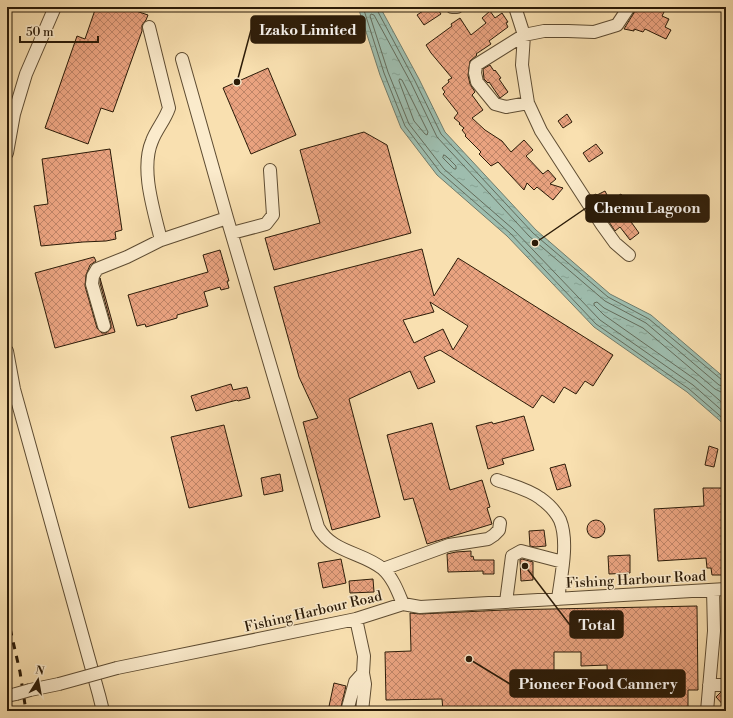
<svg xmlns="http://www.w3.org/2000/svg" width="733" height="718" font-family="'Libre Bodoni',serif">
  <defs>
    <pattern id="water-ripples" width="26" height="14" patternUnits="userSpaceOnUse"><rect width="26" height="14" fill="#9ebdae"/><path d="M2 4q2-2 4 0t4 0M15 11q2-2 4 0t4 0" fill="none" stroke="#88a294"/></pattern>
    <pattern id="building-cross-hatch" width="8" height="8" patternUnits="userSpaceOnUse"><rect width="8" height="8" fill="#eaa380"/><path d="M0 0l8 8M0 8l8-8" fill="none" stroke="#be8467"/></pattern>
  </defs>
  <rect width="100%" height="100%" fill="#f9e0b0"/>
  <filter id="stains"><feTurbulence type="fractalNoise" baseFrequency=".005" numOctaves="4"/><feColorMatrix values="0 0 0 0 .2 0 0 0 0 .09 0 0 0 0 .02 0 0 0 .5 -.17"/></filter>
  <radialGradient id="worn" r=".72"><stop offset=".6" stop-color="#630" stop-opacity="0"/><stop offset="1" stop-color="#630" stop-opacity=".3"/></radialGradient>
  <path fill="url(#water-ripples)" stroke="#707c6c" d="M358,7H380L419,79L445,132L536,230L610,294L651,315L726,379V426L687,392L594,327L507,236L437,175L401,128L380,75Z"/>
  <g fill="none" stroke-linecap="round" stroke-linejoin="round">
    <path stroke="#646c5b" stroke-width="1" d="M363,7L384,73L405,126L440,172L510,233L596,324L689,389L726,421
      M377,7V10L415,81L441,134L533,233L608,297L649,319L722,380L726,382
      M400,79L402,80L428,132L427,135L425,134L414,121L399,81Z
      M444,155L446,156L456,166V169H454L443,158Z
      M726,387L719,385L646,323L605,301L529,236L437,137L411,83L374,15L371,14L370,16L388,72L409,124L444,169L513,229L600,320L693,385L726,414
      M726,393L721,392L715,389L643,328L604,308L597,302L594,303V305L604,315L696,380L726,406"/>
  </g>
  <path fill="url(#building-cross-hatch)" stroke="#2b1b08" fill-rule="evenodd" d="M96,7H124L148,15L146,20L142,25V31L113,112L101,108L88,144L45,128L77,36L85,39Z
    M429,7H436L441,14L424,25L417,15Z
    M636,7L641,9L643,7H658L665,10L662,16L669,19L665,27L671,30L666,39L645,29L643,32L634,29V31L624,29L635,11Z
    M490,11L495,18L502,13L508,22L506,23L508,27L489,41L491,44L476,54L477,55L470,61L468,75L470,84L475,92L472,95L483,110L472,118L485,130L502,141L511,152L524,140L533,150L526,156L543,174L548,170L556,179L550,184L563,188L553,200L537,187L534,190L527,183L524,190L498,162L491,166L479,154L481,152L465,136L466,135L462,130L464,128L459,124L460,123L454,118L458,113L443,94L445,92L442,88L449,82L448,80L452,78L431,53L426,45L452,26L451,24L460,18L471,35L486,23L482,18Z
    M490,65L494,71L495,70L501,78L499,79L508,92L500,98L489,82L488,83L484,79L483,69Z
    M268,68L296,135L251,154L223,88Z
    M567,114L572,122L563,128L558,121Z
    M364,132L387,145L411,233L274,270L265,238L320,223L300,150Z
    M596,144L603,153L589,162L583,153Z
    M110,149L122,230L115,232L116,239L106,241L83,242L41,246L34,206L48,204L42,159Z
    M605,191L610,201L621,194L635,215L629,219L639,233L630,240L620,227L615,231L592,196L596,194L597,195Z
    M422,249L434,296L458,258L613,355L593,386L585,381L576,394L564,387L554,403L542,395L533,408L440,350L424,357L435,382L418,389L410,371L349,399L380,517L332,530L303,422L318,418L299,377L274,287ZM430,302L468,326L453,350L443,329L414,343L403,320L434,312Z
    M220,250L229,281H227L229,288L221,290L220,287L204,292L208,306L177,315V318L146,327L145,324L137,326L128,295L208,272L203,255Z
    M94,257L96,261L90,265L86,275L85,286L97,328L102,333H106L111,328V324L100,283V278L115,332L55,348L35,273Z
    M231,384L233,390L247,387L250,398L238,401L237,400L196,411L191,396Z
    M524,416L534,450L502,459L504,464L488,469L476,426L492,422L493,424Z
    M432,423L450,490L482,480L490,507L487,508L492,524L427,544L413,498L404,500L387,435Z
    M224,425L242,496L189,508L171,437Z
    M709,446L718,449L714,467L705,465Z
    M565,464L571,486L557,490L550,468Z
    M280,474L283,491L264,495L261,478Z
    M703,488H726V575H712L711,568H707L706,558L658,561L654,509L704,506Z
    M587 529a9 9 0 1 1 18 0a9 9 0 1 1-18 0Z
    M544,530L546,546L535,547L530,546L529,531Z
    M471,551V557L473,556L474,560H494V574H483V571L448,572L447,554L456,552Z
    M630,555V573L609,574L608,556Z
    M341,559L346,583L323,588L318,563Z
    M522,559L533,562V580L521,581L520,560Z
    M373,579L374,592L350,593L349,581Z
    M697,606L698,690H688V711H443L442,699L386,700L385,652L411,651L410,613L420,614L504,610ZM554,652H581V666L607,665L608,695L572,696V682H554Z
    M334,683L346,686L340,711H328Z
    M721,692H726V708L716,697Z"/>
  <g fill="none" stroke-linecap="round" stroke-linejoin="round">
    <g stroke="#5e4c32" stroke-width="14">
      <path id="minor" d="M452,7H457
        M515,7L524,35L522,65L528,103L541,131L602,225L615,243L629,255
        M149,27L169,108C165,120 156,130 152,141C140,169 154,211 161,240
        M182,59L227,218L318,527C332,553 363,552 383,569C393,578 398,592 403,604
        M528,103L506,107L495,104L477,82L475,73L476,65L524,35L544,31H568L594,32L617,25L629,7
        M7,153L14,114L26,74L55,7
        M232,233L266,224L273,215L270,170
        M104,326L92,284L93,276L97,269L127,257L161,240L227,218
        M7,351L14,389L99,695L103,711
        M497,480C511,485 528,489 540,498C547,503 556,512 560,520C569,542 561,576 558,599
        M383,569L449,545L488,539L494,535L499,530L500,523
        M506,602L512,556L521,551L563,562
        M356,619L364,656L363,673L365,684L362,711
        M117,668L356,619L403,604L420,607L726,589
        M709,685H726
        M30,690L59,684
        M7,696L16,694
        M347,711L355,682L363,673
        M707,711L714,631L713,590"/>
    </g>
    <use href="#minor" stroke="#fbebcc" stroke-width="12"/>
    <path stroke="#2b1b08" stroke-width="3" stroke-dasharray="7 7" stroke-linecap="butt" d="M7,615L20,672L26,711"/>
    <g stroke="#5e4c32" stroke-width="14" stroke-linecap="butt">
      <path id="minor-bridge" d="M59,684L117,668
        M16,694L30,690"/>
    </g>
    <use href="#minor-bridge" stroke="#fbebcc" stroke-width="12"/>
  </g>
  <g text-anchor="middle" stroke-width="3" stroke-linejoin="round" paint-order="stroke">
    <g font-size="14" fill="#2b1b08" stroke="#fbebcc">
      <text transform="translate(636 579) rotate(-3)" y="5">Fishing Harbour Road</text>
      <text transform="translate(313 611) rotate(-13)" y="5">Fishing Harbour Road</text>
    </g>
  </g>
  <path fill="none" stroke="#2b1b08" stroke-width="1.5" d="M237 82L251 30M535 243L586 208M525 566L570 625M469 659L510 684"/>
  <g fill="#2b1b08" stroke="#fbebcc" stroke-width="1.5">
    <circle cx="237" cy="82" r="4"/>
    <circle cx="535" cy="243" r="4"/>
    <circle cx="525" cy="566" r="4"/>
    <circle cx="469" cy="659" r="4"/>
  </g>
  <g fill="#2b1b08" stroke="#2b1b08" stroke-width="1.5">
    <rect x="251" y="16" width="114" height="27" rx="4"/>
    <rect x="586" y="195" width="123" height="27" rx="4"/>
    <rect x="570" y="611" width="53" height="27" rx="4"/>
    <rect x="510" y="670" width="175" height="27" rx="4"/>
  </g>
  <g font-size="15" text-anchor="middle" font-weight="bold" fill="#fff">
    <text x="308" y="35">Izako Limited</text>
    <text x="647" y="213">Chemu Lagoon</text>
    <text x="597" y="630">Total</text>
    <text x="598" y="689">Pioneer Food Cannery</text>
  </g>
  <rect width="733" height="718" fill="none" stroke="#f9e0b0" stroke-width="24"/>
  <rect x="8" y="8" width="717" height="702" fill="none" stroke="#2b1b08" stroke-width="2"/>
  <rect x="12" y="12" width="709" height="694" fill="none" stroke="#2b1b08"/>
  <g transform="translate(38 680) rotate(11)" stroke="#fbebcc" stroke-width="3" paint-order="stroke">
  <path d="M0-3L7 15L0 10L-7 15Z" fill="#2b1b08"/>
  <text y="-6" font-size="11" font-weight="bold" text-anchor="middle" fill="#2b1b08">N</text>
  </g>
  <path d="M20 36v6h78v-6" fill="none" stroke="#2b1b08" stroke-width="2"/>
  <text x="26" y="36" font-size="12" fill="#2b1b08" stroke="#fbebcc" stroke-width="3" paint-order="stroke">50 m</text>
  <rect width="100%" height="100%" filter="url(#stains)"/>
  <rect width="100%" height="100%" fill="url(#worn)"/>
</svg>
